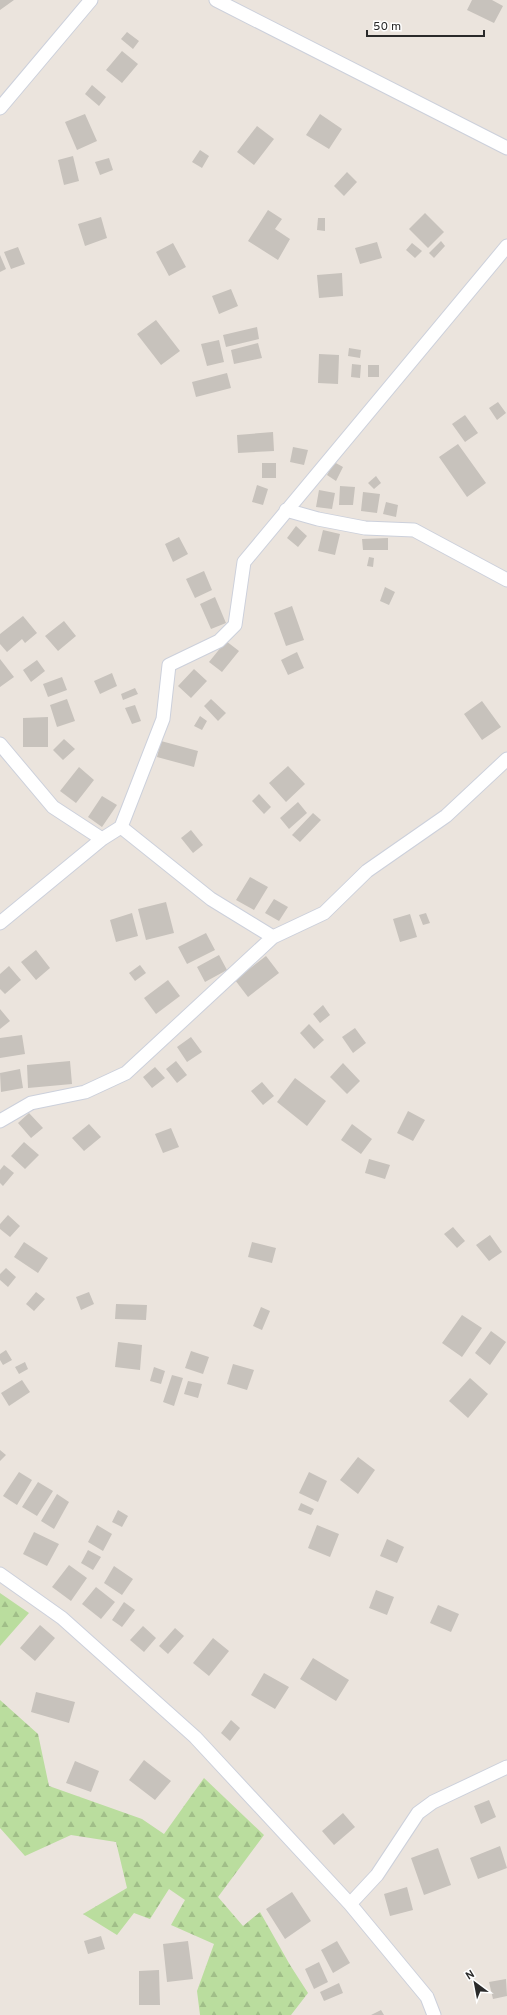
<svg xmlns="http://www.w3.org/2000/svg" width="507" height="2015" font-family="Overpass,sans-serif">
  <defs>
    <pattern id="forest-firs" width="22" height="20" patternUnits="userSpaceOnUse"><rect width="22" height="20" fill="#badd9e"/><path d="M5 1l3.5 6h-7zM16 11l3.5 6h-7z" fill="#a0be88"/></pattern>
  </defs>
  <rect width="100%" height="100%" fill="#ebe4dd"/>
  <path fill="url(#forest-firs)" d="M0,1593L29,1613L0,1646Z
    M0,1700L38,1734L49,1786L142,1819L164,1834L204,1778L264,1835L218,1897L243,1926L260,1912L290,1965L308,1993L291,2015H200L197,1991L214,1944L171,1925L185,1900L169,1889L150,1919L134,1913L117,1935L83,1914L127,1888L116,1842L71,1835L25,1856L0,1828Z"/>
  <path fill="#c7c2bc" d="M0,0H14L0,10Z
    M472,0H492L503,6L494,23L467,10Z
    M127,32L139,41L133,49L121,39Z
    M122,51L138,64L122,83L106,70Z
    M92,85L106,97L99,106L85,94Z
    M85,114L97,141L77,150L65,122Z
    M320,114L342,129L329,149L306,135Z
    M257,126L274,139L254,165L237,152Z
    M200,150L209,156L202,168L192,162Z
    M73,156L79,181L64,185L58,160Z
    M109,158L113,170L100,175L95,162Z
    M347,172L357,182L344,196L334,186Z
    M268,210L282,219L275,229L290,239L278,260L248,241Z
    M425,213L444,232L428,248L409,229Z
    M101,217L107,238L85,246L78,224Z
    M318,218H325V231L317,230Z
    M441,241L445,246L434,258L429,253Z
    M377,242L382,258L360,264L355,248Z
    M173,243L186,267L169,276L156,252Z
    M412,243L422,251L415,258L406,250Z
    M18,247L25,264L11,269L4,252Z
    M0,255L6,269L0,272Z
    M342,273L343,296L319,298L317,275Z
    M231,289L238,306L219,314L212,296Z
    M156,320L180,351L161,365L137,334Z
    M257,327L259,339L226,347L223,335Z
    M219,340L224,362L207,366L201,344Z
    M258,343L262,358L234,364L231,350Z
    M349,348L361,350L360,358L348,356Z
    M319,354L339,355L338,384L318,383Z
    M352,364L361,365L360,378L351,377Z
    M368,365H379V377H368Z
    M227,373L231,388L196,397L192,382Z
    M498,402L506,413L497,420L489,408Z
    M465,415L478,433L465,442L452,424Z
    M273,432L274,451L238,453L237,435Z
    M458,444L486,483L467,497L439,457Z
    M293,447L308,450L304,465L290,462Z
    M334,462L343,467L336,481L327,475Z
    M262,463H276V478H262Z
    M376,476L381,483L374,489L368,483Z
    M257,485L268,489L263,505L252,502Z
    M340,486L355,487L353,505H339Z
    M319,490L335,493L332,509L316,507Z
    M363,492L380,494L377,513L361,511Z
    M386,502L398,505L396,517L383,514Z
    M296,526L307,536L298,547L287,538Z
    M323,530L340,534L335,555L318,551Z
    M179,537L188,554L173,562L165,544Z
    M388,538V550H363L362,539Z
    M369,557L374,558L373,567L367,566Z
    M204,571L212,590L195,598L186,579Z
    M385,587L395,592L389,605L380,601Z
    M215,597L226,623L211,629L200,604Z
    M292,606L304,640L286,646L274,613Z
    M23,616L37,633L25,643L22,639L7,652L0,644V634Z
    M64,621L76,636L58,651L45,636Z
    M226,641L239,651L222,672L209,662Z
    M297,652L304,668L288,675L281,660Z
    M0,659L14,677L0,687Z
    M37,660L45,671L31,682L23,670Z
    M194,669L207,681L191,698L178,686Z
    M112,673L117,686L100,694L94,681Z
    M62,677L67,690L48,697L43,684Z
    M135,688L138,694L123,700L121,694Z
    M67,699L75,721L57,727L50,705Z
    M211,699L226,713L218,721L204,706Z
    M482,701L501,727L482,740L464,714Z
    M135,705L141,721L132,724L125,708Z
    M200,716L207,721L202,730L194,726Z
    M48,717V747H23V718Z
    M64,739L75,749L63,760L53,750Z
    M161,741L198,751L194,767L157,757Z
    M288,766L305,784L286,802L269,783Z
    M79,767L94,780L76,803L60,791Z
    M259,794L271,807L264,814L252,801Z
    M102,796L117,805L102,827L88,817Z
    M298,802L307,813L289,829L280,818Z
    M313,813L321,820L300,842L292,835Z
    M191,830L203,845L193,853L181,838Z
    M250,877L268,887L254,910L236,900Z
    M274,899L288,907L279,921L265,913Z
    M166,902L174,933L146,940L138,909Z
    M132,913L138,936L116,942L110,920Z
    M426,913L430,923L423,925L419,915Z
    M410,914L417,937L400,942L393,919Z
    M206,933L215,950L187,964L178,947Z
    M36,950L50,968L36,980L21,962Z
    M219,955L227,970L205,982L197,967Z
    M266,956L279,973L248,997L235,980Z
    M140,965L146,973L135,981L129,973Z
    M9,966L21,980L5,994L0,989V974Z
    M168,980L180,996L156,1014L144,998Z
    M323,1005L330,1015L320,1023L313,1014Z
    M0,1009L10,1021L0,1029Z
    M309,1024L324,1040L314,1049L300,1033Z
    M355,1028L366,1043L353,1053L342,1037Z
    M22,1035L25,1054L0,1058V1038Z
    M191,1037L202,1052L187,1062L177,1047Z
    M70,1061L72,1084L28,1088L27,1065Z
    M176,1061L187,1075L177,1083L166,1069Z
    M343,1063L360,1081L347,1094L330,1077Z
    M155,1067L165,1078L152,1088L143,1077Z
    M20,1069L23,1088L1,1092L0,1073Z
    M295,1078L326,1101L307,1126L277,1102Z
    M262,1082L274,1096L263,1105L251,1091Z
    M408,1111L425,1120L413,1141L397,1133Z
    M29,1113L43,1128L31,1138L18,1123Z
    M89,1124L101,1137L84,1151L72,1138Z
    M352,1124L372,1139L361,1154L341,1140Z
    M171,1128L179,1147L163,1153L155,1134Z
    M24,1142L39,1155L25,1169L11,1156Z
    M369,1159L390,1165L385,1179L365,1173Z
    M4,1165L14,1173L3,1186L0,1183V1170Z
    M8,1215L20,1226L10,1237L0,1229V1224Z
    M453,1227L465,1241L457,1248L444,1234Z
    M490,1235L502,1252L489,1261L476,1245Z
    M24,1242L48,1258L38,1273L14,1257Z
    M252,1242L276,1248L272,1263L248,1257Z
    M6,1268L16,1277L8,1287L0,1280V1274Z
    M36,1292L45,1299L34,1311L26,1304Z
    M89,1292L94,1304L81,1310L76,1297Z
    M116,1304L147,1305L146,1320L115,1319Z
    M261,1307L270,1311L262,1330L253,1326Z
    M462,1315L482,1328L462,1357L442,1343Z
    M491,1331L506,1342L490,1365L475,1353Z
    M118,1342L142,1345L140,1370L115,1367Z
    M6,1350L12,1360L3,1365L0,1360V1354Z
    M191,1351L209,1357L203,1374L185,1368Z
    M25,1362L28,1369L19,1374L15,1367Z
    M233,1364L254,1370L247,1390L227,1384Z
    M154,1367L165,1371L161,1384L150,1381Z
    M172,1375L183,1378L174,1406L163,1402Z
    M470,1378L488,1394L468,1418L449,1401Z
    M22,1380L30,1392L9,1406L1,1393Z
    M188,1381L202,1384L198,1398L184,1394Z
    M0,1450L6,1455L0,1461Z
    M358,1457L375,1470L358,1494L340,1480Z
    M19,1472L32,1480L17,1505L3,1496Z
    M309,1472L327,1481L318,1502L299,1493Z
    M38,1482L53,1491L37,1516L22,1507Z
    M57,1494L69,1502L54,1529L41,1521Z
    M301,1503L314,1509L311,1515L298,1510Z
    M118,1510L128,1516L122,1527L112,1522Z
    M97,1525L112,1534L103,1551L88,1542Z
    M317,1525L339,1534L330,1557L308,1548Z
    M34,1532L59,1544L47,1566L23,1554Z
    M387,1539L404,1547L397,1563L380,1556Z
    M88,1550L101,1557L93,1570L81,1563Z
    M69,1565L87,1578L71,1601L52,1587Z
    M114,1566L133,1579L122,1595L104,1583Z
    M96,1587L115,1602L101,1619L82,1604Z
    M376,1590L394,1597L387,1615L369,1608Z
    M124,1602L135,1610L122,1627L112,1620Z
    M438,1605L459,1614L451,1632L430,1623Z
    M40,1625L55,1638L35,1661L20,1648Z
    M143,1626L156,1638L144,1652L130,1640Z
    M175,1628L184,1636L168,1654L159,1646Z
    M213,1638L229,1651L209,1676L193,1663Z
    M313,1658L349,1680L336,1701L300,1679Z
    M264,1673L289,1687L275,1709L251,1695Z
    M36,1692L75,1702L69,1723L31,1712Z
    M231,1720L240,1728L230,1741L221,1733Z
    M144,1760L171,1781L155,1800L129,1780Z
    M75,1761L99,1771L91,1792L66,1783Z
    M489,1800L496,1817L481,1824L474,1806Z
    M343,1813L355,1827L334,1845L322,1831Z
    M500,1846L507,1868L478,1879L470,1858Z
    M438,1848L451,1885L424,1895L411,1858Z
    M407,1887L413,1910L390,1916L384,1894Z
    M292,1892L311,1921L285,1939L266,1909Z
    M101,1936L105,1949L88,1954L84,1941Z
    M188,1941L193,1979L167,1982L163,1944Z
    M337,1941L350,1963L333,1973L321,1950Z
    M319,1962L328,1982L314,1989L305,1969Z
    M159,1970L160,2005H139V1971Z
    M506,1979L507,1996L493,1999L489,1982Z
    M339,1983L343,1993L324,2001L320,1992Z
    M381,2010L384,2015H371Z"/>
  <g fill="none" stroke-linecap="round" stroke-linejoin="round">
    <g stroke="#ccd0db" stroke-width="15">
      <path id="minor" d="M216,0L507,148
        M0,108L91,0
        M286,510L318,519L365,528L414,530L507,580
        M0,744L53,807L102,839
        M121,827L211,899L273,937
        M0,923L102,839L121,827L163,719L169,665L219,641L235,625L244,562L507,246
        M0,1121L31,1103L85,1092L126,1073L273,937L324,913L367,871L446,816L507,759
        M0,1574L62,1618L195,1737L350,1904L427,1997L434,2015
        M350,1904L377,1875L418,1813L433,1802L507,1767"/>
    </g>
    <use href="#minor" stroke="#fff" stroke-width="13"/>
  </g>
  <g transform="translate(475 1983) rotate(328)" stroke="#ffffff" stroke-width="3" paint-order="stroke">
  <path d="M0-3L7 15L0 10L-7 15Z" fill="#2a2a2a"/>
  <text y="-6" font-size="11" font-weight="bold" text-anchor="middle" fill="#2a2a2a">N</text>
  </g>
  <path d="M367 30v6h117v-6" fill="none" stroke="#2a2a2a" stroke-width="2"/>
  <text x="373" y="30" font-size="12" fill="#2a2a2a" stroke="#ffffff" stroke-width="3" paint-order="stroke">50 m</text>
</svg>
